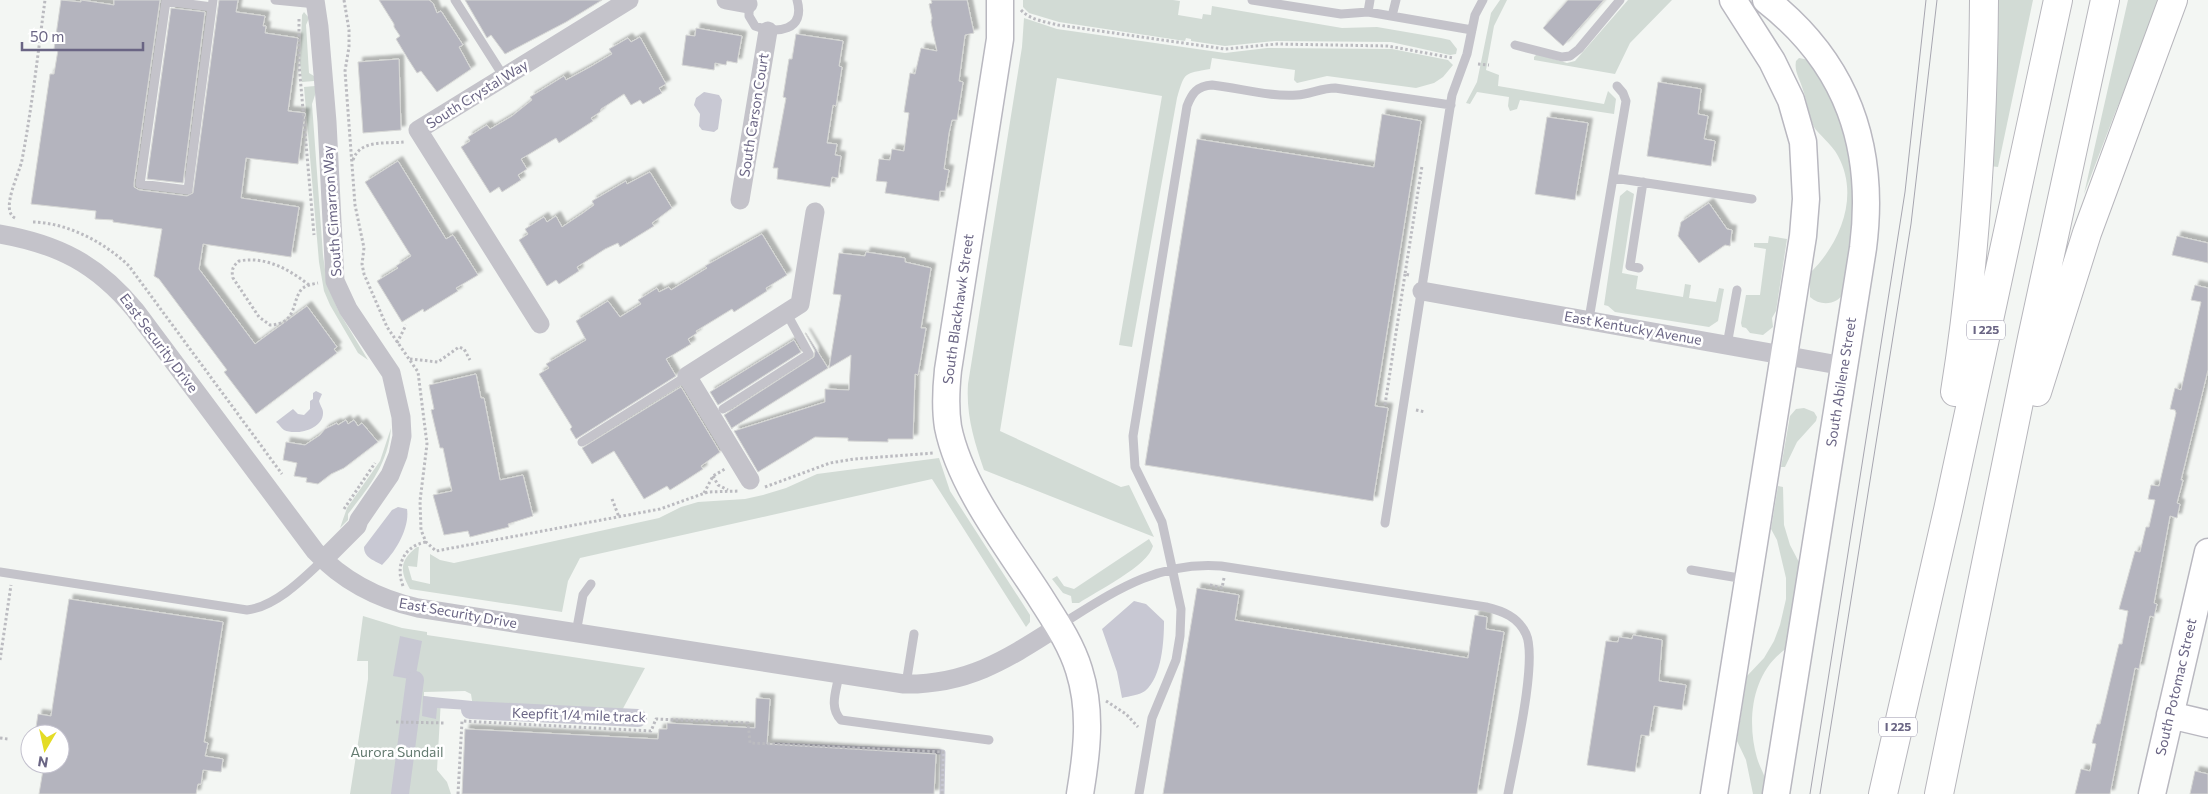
<svg xmlns="http://www.w3.org/2000/svg" width="2208" height="794" font-family="Commissioner,sans-serif">
  <defs>
    <filter id="shadow"><feDropShadow dx="4.5" dy="-4.5" stdDeviation="1" flood-color="#0004"/></filter>
  </defs>
  <rect width="100%" height="100%" fill="#f3f6f3"/>
  <path fill="#d2dbd5" d="M1023,0H1173L1180,1L1178,15L1202,19L1203,14L1211,15L1212,6L1342,28L1377,27L1441,38L1450,40L1457,49L1456,54L1450,55L1391,42L1275,41L1225,46L1191,41V39L1186,38L1185,41L1059,22L1029,13L1023,7Z
    M1500,0H1507L1494,26L1486,70L1499,75L1498,86L1604,104L1608,91L1616,99L1614,114L1520,100L1517,109L1510,111L1508,106L1509,97L1477,92L1470,104L1466,103L1477,82L1491,13Z
    M1628,0H1672L1630,43L1615,74L1534,60V57L1537,54L1567,63L1575,61Z
    M1996,0H2033L1998,167L1990,166Z
    M2128,0H2161L2115,113L2084,194Z
    M304,12L309,18L306,25L309,73L314,76V81L302,82L300,63L302,15Z
    M1024,18L1057,29L1225,53L1267,48L1392,49L1448,60L1453,65L1443,77L1434,83L1416,88L1327,76L1297,83L1294,80L1295,70L1212,58L1210,69C1184,74 1185,71 1177,98L1132,347L1119,345L1162,96L1057,78L1000,431L1121,487L1129,485L1154,537L984,470C974,441 966,415 968,384L1022,47Z
    M1799,58L1809,60C1821,80 1833,99 1842,121C1863,177 1853,234 1845,291C1838,305 1821,307 1810,297V273C1840,244 1860,196 1838,156C1832,144 1818,134 1814,127C1809,116 1807,101 1803,90C1800,79 1794,72 1796,61Z
    M315,86V95L312,104L323,255L327,284L339,312L368,360L358,353L330,305L324,291L319,262L304,87Z
    M1627,190L1634,194L1622,273L1638,276L1636,289L1683,297L1685,284L1691,285L1689,298L1716,302L1719,288L1724,289L1718,321L1709,327L1615,312L1608,306L1604,305L1620,196Z
    M1769,236L1787,239L1776,311L1772,318L1773,327L1763,335L1750,333L1746,328L1742,327L1741,323L1746,295H1760L1766,249L1754,247V243H1768Z
    M1804,408L1814,412L1817,417L1816,421L1797,442L1785,467H1781L1790,416L1796,409Z
    M391,428C388,464 369,487 348,514V520L340,528L347,508L380,461Z
    M939,458L950,491L1030,615V622L1026,627L932,479L580,558L568,581L562,612L410,589C400,571 399,561 417,547H419L417,567L408,566L412,580L430,584V554L440,560L454,563L659,518L681,507L698,502L745,499L763,495L786,488L817,474Z
    M1778,486L1783,487L1784,525L1790,545L1801,566L1789,647C1752,669 1746,720 1757,758C1762,774 1768,776 1765,794H1753L1746,760L1737,741L1747,676L1764,658L1774,641L1780,625L1786,599V578L1777,540L1771,529Z
    M1149,539L1153,546C1148,566 1097,591 1079,603H1072L1071,596L1063,593L1052,579L1057,576L1064,586L1074,589Z
    M363,616L402,628L427,632V635L645,668L620,714L473,707L471,694L465,691L424,692V696L441,699L437,770L447,782L451,794H350L368,679V661H357Z"/>
  <path fill="#c8c8d3" d="M704,92L719,95L722,100L718,129L714,132L702,130L699,126L700,114L694,105L696,98Z
    M316,391L322,394L319,401C320,405 323,409 323,412C324,429 296,436 284,430C281,428 279,424 276,422L293,409L298,414L304,415L310,409V401L313,399V393Z
    M398,507L407,509C410,528 395,553 382,565C374,560 364,558 364,547L392,510Z
    M1134,601L1146,604L1164,621C1164,641 1162,677 1145,691C1140,695 1129,696 1122,698L1117,672L1102,629Z
    M400,636L422,641L415,680L393,676Z
    M423,696L472,701L470,710L437,708L436,719L422,716Z"/>
  <g fill="none" stroke-linecap="round" stroke-linejoin="round">
    <path stroke="#c8c8d3" stroke-width="5" d="M776,745L943,752L942,794"/>
    <path stroke="#c8c8d3" stroke-width="18" d="M470,710L638,718
      M400,794L415,680"/>
  </g>
  <path fill="#b4b4be" stroke="#d6d7d5" filter="url(#shadow)" d="M61,0L81,2V0L114,5V0H160L134,183V187L139,190L187,196L193,193L219,0H238L236,12L265,16L263,26H266L265,33L298,38L288,111L305,113L298,164L246,158L241,198L299,207L291,257L203,244L199,269L255,344L307,306L337,347L334,349L337,353L256,414L224,372L227,370L159,279L154,276L162,229L113,222V220L95,219L96,211L31,204L50,74H54L58,50L54,49Z
    M379,0H429L433,3L437,13L441,11L463,45L459,47L471,69L437,92L421,71L417,73L408,59L396,39L400,36L394,27V24Z
    M465,0H602L566,22L505,54L491,35L487,38Z
    M931,0H967L974,33L965,35L959,81L963,82L957,120H952L949,133L944,169L949,170L945,191H940L939,201L885,193L887,182L876,181L879,159L890,160L892,149L904,151L909,113L904,112L910,73L915,74L921,48L937,51L931,22L932,18L929,4L932,3Z
    M1568,0H1604L1563,46L1543,28Z
    M171,8L205,12L183,183L147,179Z
    M696,28L742,36L737,63L727,61L726,65L715,63L714,70L682,65L686,35L695,36Z
    M796,34L843,41L839,66L842,67L836,106L833,105L827,143L837,144L835,155L841,156L838,178L832,177L830,187L777,179L778,168H773L786,98L783,97L789,59H792Z
    M640,37L666,84L659,88L662,93L643,104L640,100L631,105L624,94L601,109L600,112L591,118L593,121L559,143L556,138L521,159L527,169L518,175L521,180L502,192L499,187L490,193L461,147L470,141L468,137L487,125L490,129L512,116L532,100L530,97L564,76L566,80L590,67L612,54L609,49L628,38L631,42Z
    M399,59L401,130L363,133L358,62Z
    M1658,82L1701,89L1698,114L1708,116L1704,139L1715,141L1711,166L1647,156Z
    M1382,114L1421,121L1375,406L1388,408L1373,501L1145,465L1197,139L1374,167Z
    M1547,117L1588,123L1575,200L1535,194Z
    M398,161L446,239L453,235L478,275L456,288L458,291L424,312L423,309L402,322L377,281L398,268L396,266L411,256L365,182Z
    M650,172L672,208L652,223L654,226L620,247L618,243L605,249L577,267L579,271L559,284L556,280L547,286L519,240L528,234L525,229L544,217L547,222L556,216L562,227L583,213L594,205L592,201L626,181L627,184Z
    M1709,203L1727,229L1732,230L1730,246L1725,245L1699,263L1678,236L1681,222Z
    M762,234L787,275L766,288L767,291L734,312L732,309L696,331L697,333L688,339L691,344L666,359L676,376L576,439L570,429L572,427L539,374L549,368L546,364L586,340L576,321L608,301L620,317L641,304L638,300L657,288L659,292L669,287L671,290L707,268L705,266Z
    M2177,236L2208,243V263L2172,255Z
    M866,252L905,258V262L931,268L921,328H926L918,375L915,374L913,439H888V442L848,441V438L815,437L758,472L734,431L825,402V389L849,390L851,355L829,368L841,295L833,294L839,253L865,256Z
    M2195,285L2208,288V370L2181,480H2183L2177,503L2180,504L2177,518L2170,516L2154,603L2157,604L2154,617L2150,616L2139,669L2135,668L2110,794H2075L2081,769L2090,771L2096,744L2092,743L2097,724H2100L2119,644H2122L2128,611L2119,609L2135,551L2140,552L2146,527H2149L2155,500L2148,499L2151,485L2159,486L2176,413L2175,410L2170,409L2175,388L2181,390L2201,302L2191,300Z
    M805,333H806L828,368L732,428V429L724,415L814,357L815,351Z
    M794,340L801,352L718,405L710,392Z
    M476,374L481,398H484L500,480L523,475L533,516L508,524L509,527L470,537L468,531L444,535L433,495L452,491L443,448H440L431,410L434,409L429,385Z
    M681,387L720,452L701,466L703,469L686,480L670,490L667,486L644,499L614,451L592,464L582,448Z
    M346,420L348,424L354,420L358,426L362,423L378,442L344,468L331,474L318,484L306,482L307,478L294,476L297,463L283,460L286,442L305,445L320,435L325,429L337,423L338,425Z
    M1197,588L1239,595L1235,620L1468,658L1475,615L1487,617L1486,629L1504,632L1477,794H1163Z
    M69,599L223,622L204,742L208,743L205,756L223,759L221,772L203,770L201,784H198L196,794H39L44,764H60V734H35L38,714L51,716Z
    M1633,635L1662,640L1659,681L1686,685L1682,710L1654,706L1649,736L1641,735L1635,772L1587,765L1606,641L1618,642L1619,637L1632,639Z
    M756,698L770,699L767,744L936,754L934,794H462L465,729L658,739L659,729H667V723L755,728Z
    M2195,771L2208,774V794H2190Z"/>
  <g fill="none" stroke-linecap="round" stroke-linejoin="round">
    <g stroke="#b9b8c0" stroke-width="29">
      <path id="secondary" d="M1000,0V39L948,370C946,389 945,408 948,427C960,487 1009,548 1042,600C1056,622 1071,644 1079,670C1092,711 1087,752 1080,794
        M1766,0C1848,64 1876,147 1863,248L1776,794
        M2170,715L2208,724
        M1714,794L1784,355L1803,236L1806,199L1803,142L1791,100L1772,61L1733,0
        M2152,794L2208,552"/>
    </g>
    <g stroke="#b7b6bc" stroke-width="30">
      <path id="highway" d="M1955,392C1976,262 1983,131 1984,0
        M2037,392L2087,233L2173,0
        M1883,794L1948,510L2058,0
        M1939,794L2032,338L2105,0"/>
    </g>
    <path stroke="#bbbbc0" stroke-width="3" stroke-dasharray="2.5 2.5" stroke-linecap="butt" d="M344,0L349,30V47L345,71L355,205L364,248L362,264L364,274L387,327L418,372L427,444L420,501L421,530L426,542L436,551L660,509L708,492L739,491
      M1021,10C1030,20 1046,22 1058,25L1225,49L1277,44L1388,46L1453,58
      M299,19V64L314,235
      M1478,64L1489,65
      M353,160C360,139 386,144 404,142
      M15,218C0,210 19,175 22,160C32,107 38,53 45,0
      M33,222C68,223 104,242 129,266L282,474
      M1409,275L1405,274L1422,166
      M309,285C289,269 265,256 239,261C233,266 231,270 233,278L259,317L270,325C299,324 291,298 303,288C307,285 313,284 318,283
      M397,343L406,325
      M410,359L438,362L459,347L464,349L470,360
      M1385,405L1405,274
      M1416,410L1425,412
      M713,476L718,485L728,490
      M765,487L830,463L854,459L934,453
      M704,493L713,476L725,469
      M612,499L619,517
      M344,509L375,463
      M1210,585L1222,588L1224,578
      M403,586C395,565 404,546 426,542
      M0,660L11,585
      M1106,701L1126,714L1138,727
      M396,722L445,723
      M0,738L8,739
      M458,794L462,721L651,731L656,719L748,723L750,743L943,752L942,794"/>
    <path stroke="#c4c3ca" stroke-width="9" d="M275,0L316,4
      M455,0L504,77
      M1252,0L1341,14L1368,12L1472,30
      M749,2V16L755,26C777,34 806,31 797,0
      M212,7L166,1L140,184L188,190L213,0
      M1368,12L1370,0
      M1392,16L1396,0
      M1515,45L1562,57L1570,56L1579,49L1620,0
      M1614,178L1752,199
      M1639,268L1630,266L1643,182
      M1589,319L1626,101L1623,93L1617,86
      M1727,345L1737,290
      M723,409L809,354L787,314
      M582,442L687,376
      M1385,523L1452,95L1467,54L1475,15L1483,0
      M1691,570L1745,579
      M0,572L247,610C275,607 303,579 323,560
      M1060,625C1112,593 1156,561 1221,566L1486,607C1503,611 1518,617 1526,634C1538,660 1514,761 1508,794
      M576,633L583,595L591,584
      M839,675C836,692 829,707 841,720L989,740
      M906,684L914,634
      M1139,794L1152,718L1176,660L1180,636L1181,609L1162,522L1135,467L1133,436L1187,106C1192,93 1197,86 1212,85C1240,88 1269,97 1297,95C1310,94 1322,88 1335,88L1451,105"/>
    <path stroke="#c4c3ca" stroke-width="19" d="M315,0L319,27L327,122L335,281L348,309L391,373L401,417L402,436L398,455L390,475L359,520L357,526L323,560
      M726,0L748,4
      M740,200L768,31
      M0,234C58,244 97,264 135,310L315,551C343,581 378,599 418,608L904,684C968,685 1007,659 1059,626
      M1422,291L1844,366
      M540,324L418,130L629,0
      M750,480L687,376L800,304L815,212"/>
    <use href="#secondary" stroke="#fff" stroke-width="26"/>
    <use href="#highway" stroke="#fff" stroke-width="28"/>
    <path stroke="#a7a6b0" stroke-width="1" d="M1810,794L1905,192L1926,0
      M1820,794L1911,224L1937,0"/>
  </g>
  <g text-anchor="middle" stroke-width="5" stroke-linejoin="round" paint-order="stroke">
    <g fill="#fff" stroke="#9793a9" stroke-width="1">
      <rect x="1967" y="320.5" width="38" height="19" rx="4"/>
      <rect x="1879" y="717.5" width="38" height="19" rx="4"/>
    </g>
    <g font-size="12" font-weight="bold" fill="#6a6584">
      <text x="1986" y="334">I 225</text>
      <text x="1898" y="731">I 225</text>
    </g>
    <g font-size="14" fill="#6a6584" stroke="#fff">
      <text transform="translate(477 94) rotate(-32)" y="5">South Crystal Way</text>
      <text transform="translate(754 115) rotate(-81)" y="5">South Carson Court</text>
      <text transform="translate(332 211) rotate(-94)" y="5">South Cimarron Way</text>
      <text transform="translate(958 309) rotate(-82)" y="5">South Blackhawk Street</text>
      <text transform="translate(1633 328) rotate(10)" y="5">East Kentucky Avenue</text>
      <text transform="translate(159 343) rotate(53)" y="5">East Security Drive</text>
      <text transform="translate(1841 382) rotate(-81)" y="5">South Abilene Street</text>
      <text transform="translate(458 613) rotate(10)" y="5">East Security Drive</text>
      <text transform="translate(2176 687) rotate(-77)" y="5">South Potomac Street</text>
      <text transform="translate(579 715) rotate(2)" y="5">Keepfit 1/4 mile track</text>
    </g>
    <g font-size="14" fill="#647b70" stroke="#fff">
      <text x="397" y="757">Aurora Sundail</text>
    </g>
  </g>
  <g transform="translate(45 749) rotate(189)"><circle r="24" fill="#ffffff" stroke="#c3c1ce"/>
  <path d="M0-4L9 19L0 12L-9 19Z" fill="#e4dc25"/>
  <text y="-8" font-size="14" font-weight="bold" text-anchor="middle" fill="#6a6584">N</text>
  </g>
  <path d="M22 42v8h121v-8" fill="none" stroke="#6a6584" stroke-width="2.5"/>
  <text x="30" y="42" font-size="15" fill="#6a6584" stroke="#ffffff" stroke-width="4" paint-order="stroke">50 m</text>
</svg>
